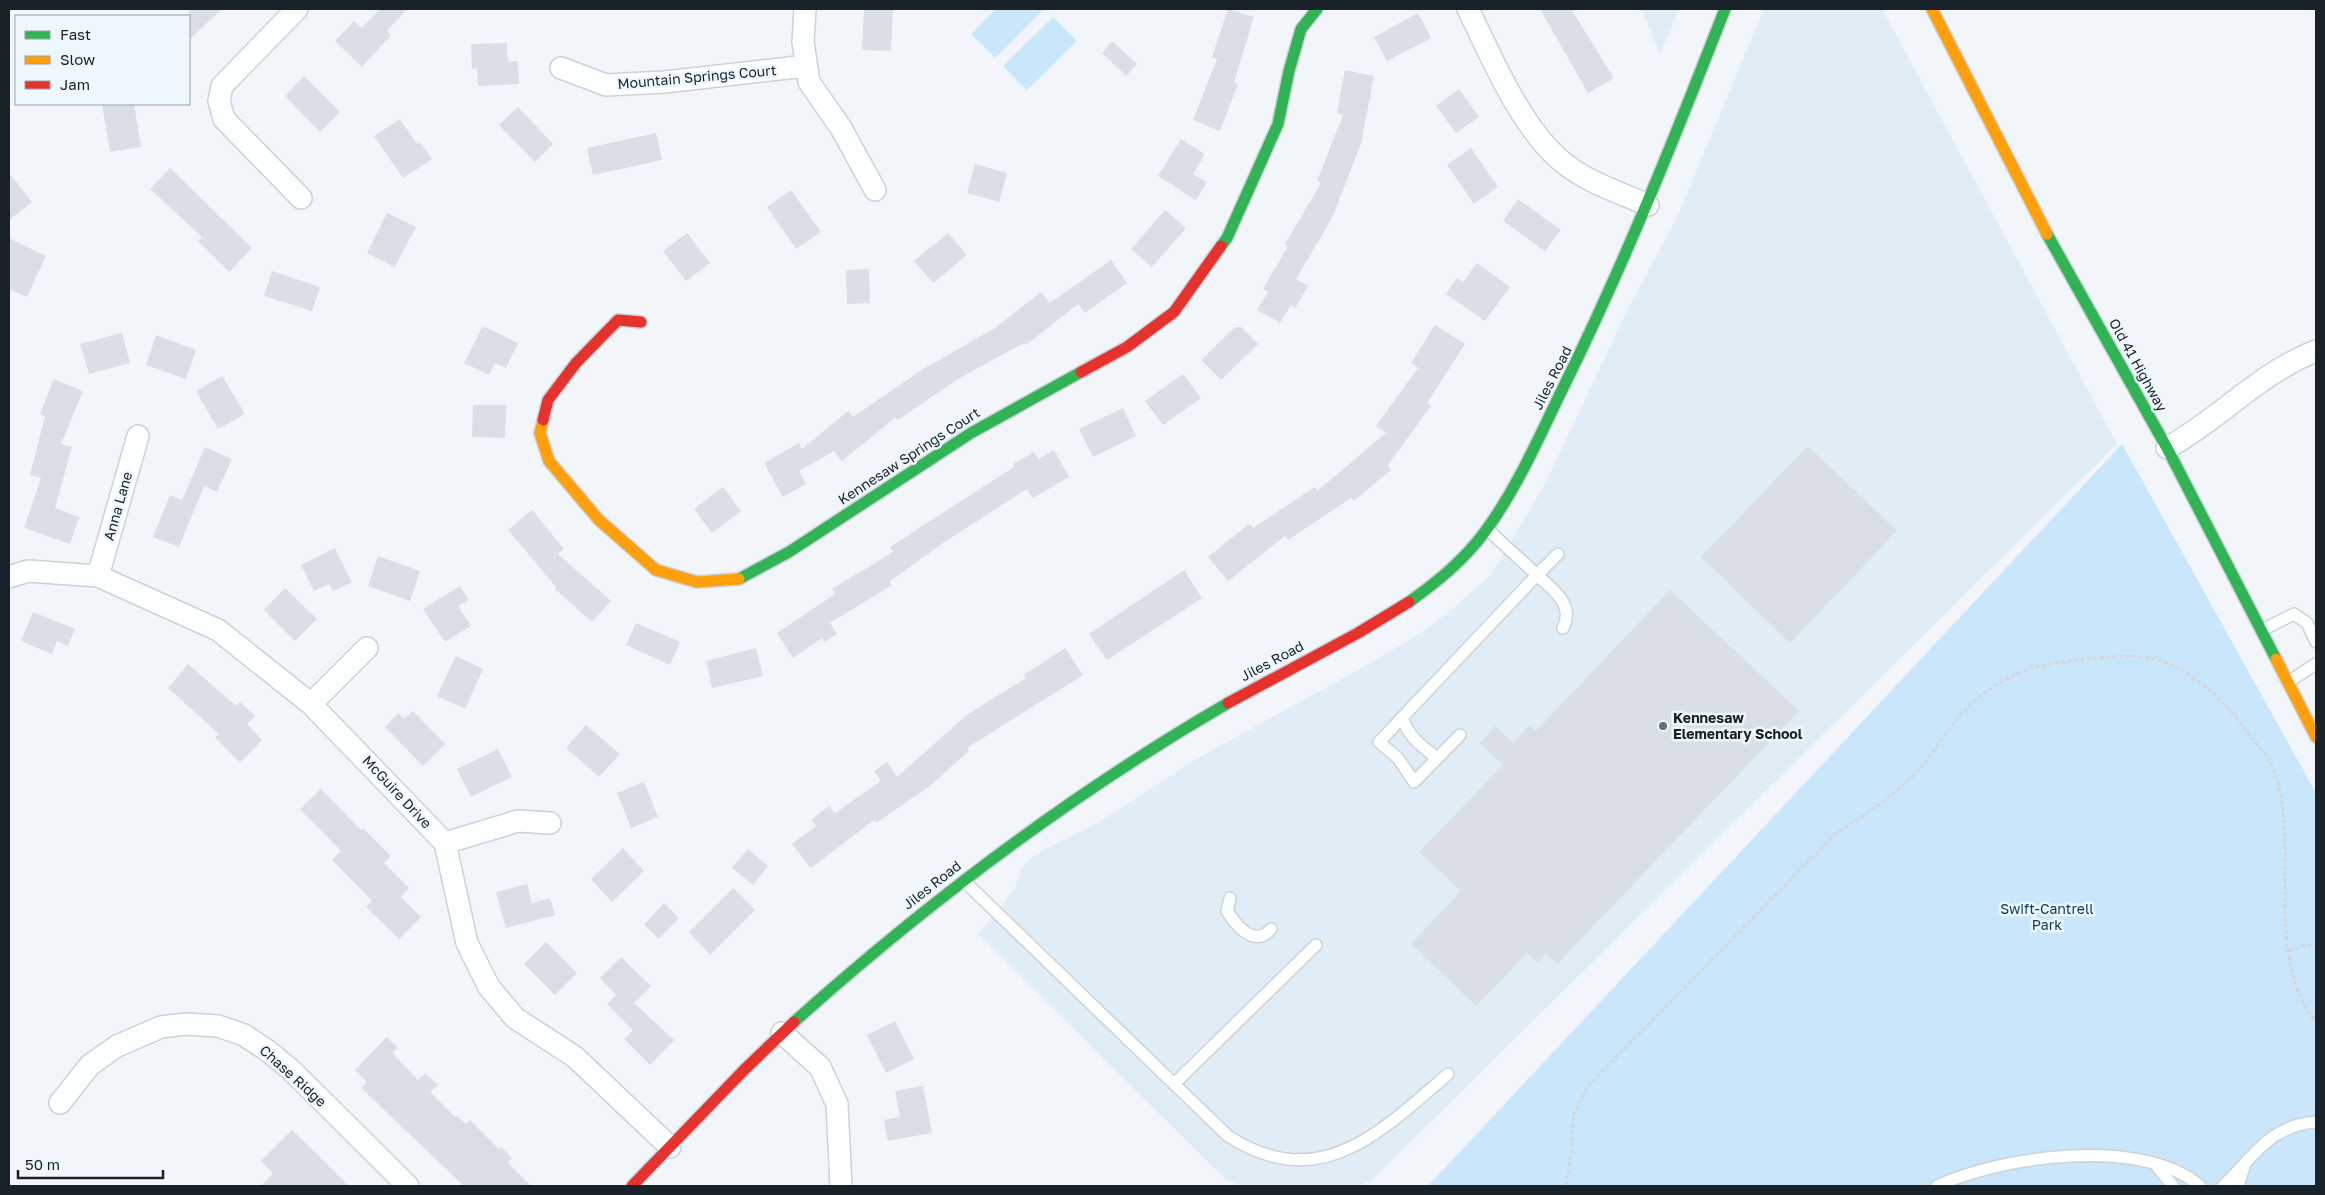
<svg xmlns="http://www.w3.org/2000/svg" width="2325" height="1195" font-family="'Golos Text',sans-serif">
  <rect width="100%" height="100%" fill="#f2f6fa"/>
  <path fill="#e1edf6" d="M1642,9H1679L1660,55Z
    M1764,9H1882L2117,444L1371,1181L1359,1186H1241L1226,1180L978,934L1014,890L1021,870L1030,859L1047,848L1094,825L1198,758L1376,660L1426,629L1456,606L1492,574L1546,482L1624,317L1678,215Z"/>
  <path fill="#cae6fb" d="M996,9H1044L995,58L971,34Z
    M1053,17L1077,41L1027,90L1003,66Z
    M2122,444L2316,793V1186H1428Z"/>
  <path fill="#d9dfe4" d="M189,9H222L189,40Z
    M380,9H407L387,31L391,35L362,67L335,41L354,21L362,28Z
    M864,9H893L891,51L862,50Z
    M1228,9L1254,17L1234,82L1238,84L1220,131L1193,120L1217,59L1212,57Z
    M1540,9H1571L1614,78L1588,93Z
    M1418,13L1431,38L1387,61L1374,37Z
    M1112,41L1137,64L1126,76L1102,53Z
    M507,43L508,62L518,61L519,84L478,86L477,68L472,69L471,44Z
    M1345,70L1374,76L1361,144L1332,218L1296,279L1308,286L1295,308L1291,305L1280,323L1257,310L1268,292L1263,289L1288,246L1285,244L1321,183L1317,181L1343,115L1337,113Z
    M304,76L340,112L320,132L285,96Z
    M1459,89L1479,117L1456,133L1436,106Z
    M102,104H134L141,147L110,152Z
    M518,107L553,144L535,162L499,125Z
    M400,119L417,144L420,142L432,159L403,178L374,136Z
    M656,133L662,160L593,175L587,148Z
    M1181,139L1205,154L1193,174L1207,182L1196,200L1158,176Z
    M1471,148L1498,187L1474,204L1447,165Z
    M975,164L1007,173L999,202L967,193Z
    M170,168L252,248L229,272L198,241L202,237L150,189Z
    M9,173L32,202L9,220Z
    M791,190L821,232L796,249L767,207Z
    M1518,199L1561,230L1545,251L1503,221Z
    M1165,210L1186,228L1152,267L1131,249Z
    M387,213L416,227L395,267L367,253Z
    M687,233L710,263L686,281L663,251Z
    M948,233L967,255L933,283L914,261Z
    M9,238L46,256L27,297L9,289Z
    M1111,260L1127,283L1085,313L1078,304L1026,345L1024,343L958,379L898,420L896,417L842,461L834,451L799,471L806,484L783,497L764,463L799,443L802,449L848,411L853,417L920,371L995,328L1041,292L1050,303Z
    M1477,263L1510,287L1485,321L1446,294L1457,278L1463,282Z
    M869,269L870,303L847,304L846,270Z
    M272,271L320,287L312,311L264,296Z
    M1435,325L1465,344L1427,403L1431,406L1388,465L1391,470L1354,501L1351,498L1288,540L1285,536L1228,581L1208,557L1249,524L1253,528L1315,487L1317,491L1386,433L1376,426L1418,368L1411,363Z
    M483,326L518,343L506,368L495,363L489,375L464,363Z
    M1235,327H1241L1258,344L1221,380L1201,360Z
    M122,333L130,363L89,374L80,344Z
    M156,335L196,350L186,379L146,365Z
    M1183,374L1201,398L1163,425L1145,401Z
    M222,376L245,414L218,429L196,391Z
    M54,379L83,391L61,444L72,447L55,508L79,517L70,544L24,528L41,478L30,475L45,416L40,414Z
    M473,405H506L505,438L472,437Z
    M1123,408L1136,436L1093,457L1079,429Z
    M1808,446L1897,531L1790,643L1701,557Z
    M205,447L232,459L217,492L204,486L179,547L153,537L170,495L182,500Z
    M1054,450L1069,477L1033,498L1027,489L946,541L889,582L892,585L830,623L837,634L824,642L822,638L793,658L777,633L835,594L832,589L893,552L890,547L1014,467L1013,464L1034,452L1038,459Z
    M723,487L741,511L712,533L694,509Z
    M532,510L564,549L558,554L611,601L592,622L555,589L556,587L508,530Z
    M335,548L352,582L333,591L329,584L314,591L301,565Z
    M378,556L420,571L410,601L368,586Z
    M1184,570L1202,598L1107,660L1089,634Z
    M460,586L469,600L458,606L471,626L445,642L423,609Z
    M285,588L317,619L295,641L264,610Z
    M1670,590L1799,711L1557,964L1546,954L1538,963L1527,953L1476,1006L1411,944L1461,891L1419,852L1503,765L1480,743L1495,726L1513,743L1530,725L1536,731Z
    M33,612L75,629L68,646L57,641L52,654L21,641Z
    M636,623L680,642L670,665L626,645Z
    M756,648L763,676L712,688L706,661Z
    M1065,648L1083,675L967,748L969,751L930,786L876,823L874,820L811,868L792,844L816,826L811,820L829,806L835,813L881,781L874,771L887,762L897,777L968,714L1026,678L1024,675Z
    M456,656L483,669L465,709L437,696Z
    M188,664L236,706L240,702L255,716L247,724L262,740L240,763L215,737L219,734L168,688Z
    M413,711L445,744L423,766L385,727L398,713L404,719Z
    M586,725L620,754L599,777L566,748Z
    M498,749L512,777L471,797L457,769Z
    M644,782L658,817L631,828L617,793Z
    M321,789L361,830L363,828L391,856L384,863L409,888L401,897L421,917L399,939L366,907L372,901L332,860L341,851L300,809Z
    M623,848L644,871L612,902L591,879Z
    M748,849L768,866L753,885L732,868Z
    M527,884L532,903L550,898L555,915L506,928L496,892Z
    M733,888L755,910L710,955L689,932Z
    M664,903L679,918L659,939L644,925Z
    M546,942L577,973L555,995L524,964Z
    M621,957L651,986L634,1003L674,1040L650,1065L624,1039L633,1030L607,1004L616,995L600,978Z
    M895,1021L914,1059L886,1073L867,1035Z
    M387,1037L398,1048L393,1052L395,1056L418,1080L425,1073L438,1085L430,1092L455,1117L457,1116L466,1124L470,1120L499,1149L501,1147L512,1158L508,1163L531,1186H464L361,1088L367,1082L355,1070Z
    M923,1086L932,1133L888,1141L884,1120L900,1117L895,1091Z
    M292,1130L323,1160L349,1186H261L273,1173L261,1161Z"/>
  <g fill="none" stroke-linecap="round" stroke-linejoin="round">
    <g stroke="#cdd2d7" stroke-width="14">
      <path id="lane" d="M1487,529L1537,575L1558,554
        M2262,630L2294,614L2307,623L2316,642
        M2288,682L2316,664
        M1402,718C1409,737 1421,746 1437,758
        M1460,735L1414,782L1398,758L1379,742L1537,575C1553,590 1575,604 1563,628
        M964,881L1228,1136C1319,1195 1380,1133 1448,1074
        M1230,898L1227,911C1237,927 1255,948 1271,929
        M1176,1082L1316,945
        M2158,1168L2173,1186
        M1937,1186C2001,1156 2142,1136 2200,1186
        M2223,1186C2253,1158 2270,1125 2316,1122
        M2238,1186L2244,1167"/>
    </g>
    <g stroke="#cdd2d7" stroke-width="24">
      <path id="street" d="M297,9L222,86L219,101L224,119L301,198
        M805,9L803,42L809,82L841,128L875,190
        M1468,9C1492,58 1522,131 1565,164C1589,183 1621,193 1648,205
        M561,68L606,85L665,82L806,66
        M2167,448C2220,419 2259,373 2316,351
        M98,576L138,436
        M9,577L28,571L98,576L218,630L311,704L445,843L467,943L489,987L515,1018L575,1057L670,1147
        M311,704L367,648
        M445,843L518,821L550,823
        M782,1033L820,1067L837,1104L841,1186
        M60,1103L90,1065L117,1046L161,1027L186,1024L218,1026L244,1035L268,1051L291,1070L408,1186"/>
    </g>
    <g stroke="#cdd2d7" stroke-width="14">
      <path id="fast" d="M2047,234L2167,448L2276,659
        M1221,246L1227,238L1278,124L1289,71L1301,29L1317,9
        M739,579L789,552L971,433L1081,372
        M1409,602C1437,582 1463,561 1484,533C1517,489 1539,437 1563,388C1624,265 1675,137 1725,9
        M794,1022C928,902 1073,793 1228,703"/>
    </g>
    <g stroke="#cdd2d7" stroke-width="14">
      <path id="slow" d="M1932,9L2047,234
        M543,420L540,433L549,461L599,520L656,570L697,582L739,579
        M2276,659L2316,737"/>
    </g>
    <g stroke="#cdd2d7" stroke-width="14">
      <path id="jam" d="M1081,372L1127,347L1174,312L1221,246
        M543,420L548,400L576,363L618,320L641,322
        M1228,703L1358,633L1409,602
        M632,1186L745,1069L794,1022"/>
    </g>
    <path stroke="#d5d6d9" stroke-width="3" stroke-dasharray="4 2.5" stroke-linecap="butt" d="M2289,950L2313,944
      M1566,1186L1572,1146L1573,1116L1588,1086L1836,833C1867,814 1895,794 1920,769C1928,761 1933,751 1939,742C1957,718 1976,695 2003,681C2029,666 2059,661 2089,659C2111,657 2136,653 2158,660C2195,671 2226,703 2248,733C2255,744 2270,757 2274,770C2302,848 2261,949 2316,1023"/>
    <use href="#lane" stroke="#fdfefe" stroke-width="11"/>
    <use href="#street" stroke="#fdfefe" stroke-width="21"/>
    <use href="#fast" stroke="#30b455" stroke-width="11"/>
    <use href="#slow" stroke="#ff9f0a" stroke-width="11"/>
    <use href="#jam" stroke="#e5322d" stroke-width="11"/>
  </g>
  <circle fill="#656c72" stroke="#eef7fe" stroke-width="2" cx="1663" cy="726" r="5"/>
  <g text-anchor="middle" stroke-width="5" stroke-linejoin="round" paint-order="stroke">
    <g font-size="14" fill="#192228" stroke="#eef7fe">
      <text transform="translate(697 77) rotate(-5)" y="5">Mountain Springs Court</text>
      <text transform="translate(2138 365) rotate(61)" y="5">Old 41 Highway</text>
      <text transform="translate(1552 378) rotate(-63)" y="5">Jiles Road</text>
      <text transform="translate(909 456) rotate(-33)" y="5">Kennesaw Springs Court</text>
      <text transform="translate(118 506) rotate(-74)" y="5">Anna Lane</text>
      <text transform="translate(1272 661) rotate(-28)" y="5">Jiles Road</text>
      <text transform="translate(397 792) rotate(47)" y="5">McGuire Drive</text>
      <text transform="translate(932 885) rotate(-38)" y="5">Jiles Road</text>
      <text transform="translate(293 1076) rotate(42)" y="5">Chase Ridge</text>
    </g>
    <g font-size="14" font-weight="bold" fill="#192228" stroke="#eef7fe" text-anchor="start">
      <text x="1673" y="723">Kennesaw<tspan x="1673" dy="16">Elementary School</tspan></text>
    </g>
    <g font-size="14" fill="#063c5a" stroke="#eef7fe">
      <text x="2047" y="914">Swift-Cantrell<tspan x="2047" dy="16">Park</tspan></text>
    </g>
  </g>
  <rect width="2325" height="1195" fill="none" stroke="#192228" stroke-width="20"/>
  <rect x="15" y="15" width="175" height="90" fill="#eef7fe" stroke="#99a2a8"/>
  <rect x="25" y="31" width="25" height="8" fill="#30b455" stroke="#99a2a8"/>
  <text x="60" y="40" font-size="15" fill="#192228">Fast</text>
  <rect x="25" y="56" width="25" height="8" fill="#ff9f0a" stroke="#99a2a8"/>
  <text x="60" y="65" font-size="15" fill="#192228">Slow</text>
  <rect x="25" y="81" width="25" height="8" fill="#e5322d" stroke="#99a2a8"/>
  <text x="60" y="90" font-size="15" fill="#192228">Jam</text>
  <path d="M18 1170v8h145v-8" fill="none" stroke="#192228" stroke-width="2.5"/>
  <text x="25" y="1170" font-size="15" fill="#192228" stroke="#eef7fe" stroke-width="4" paint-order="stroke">50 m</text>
</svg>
